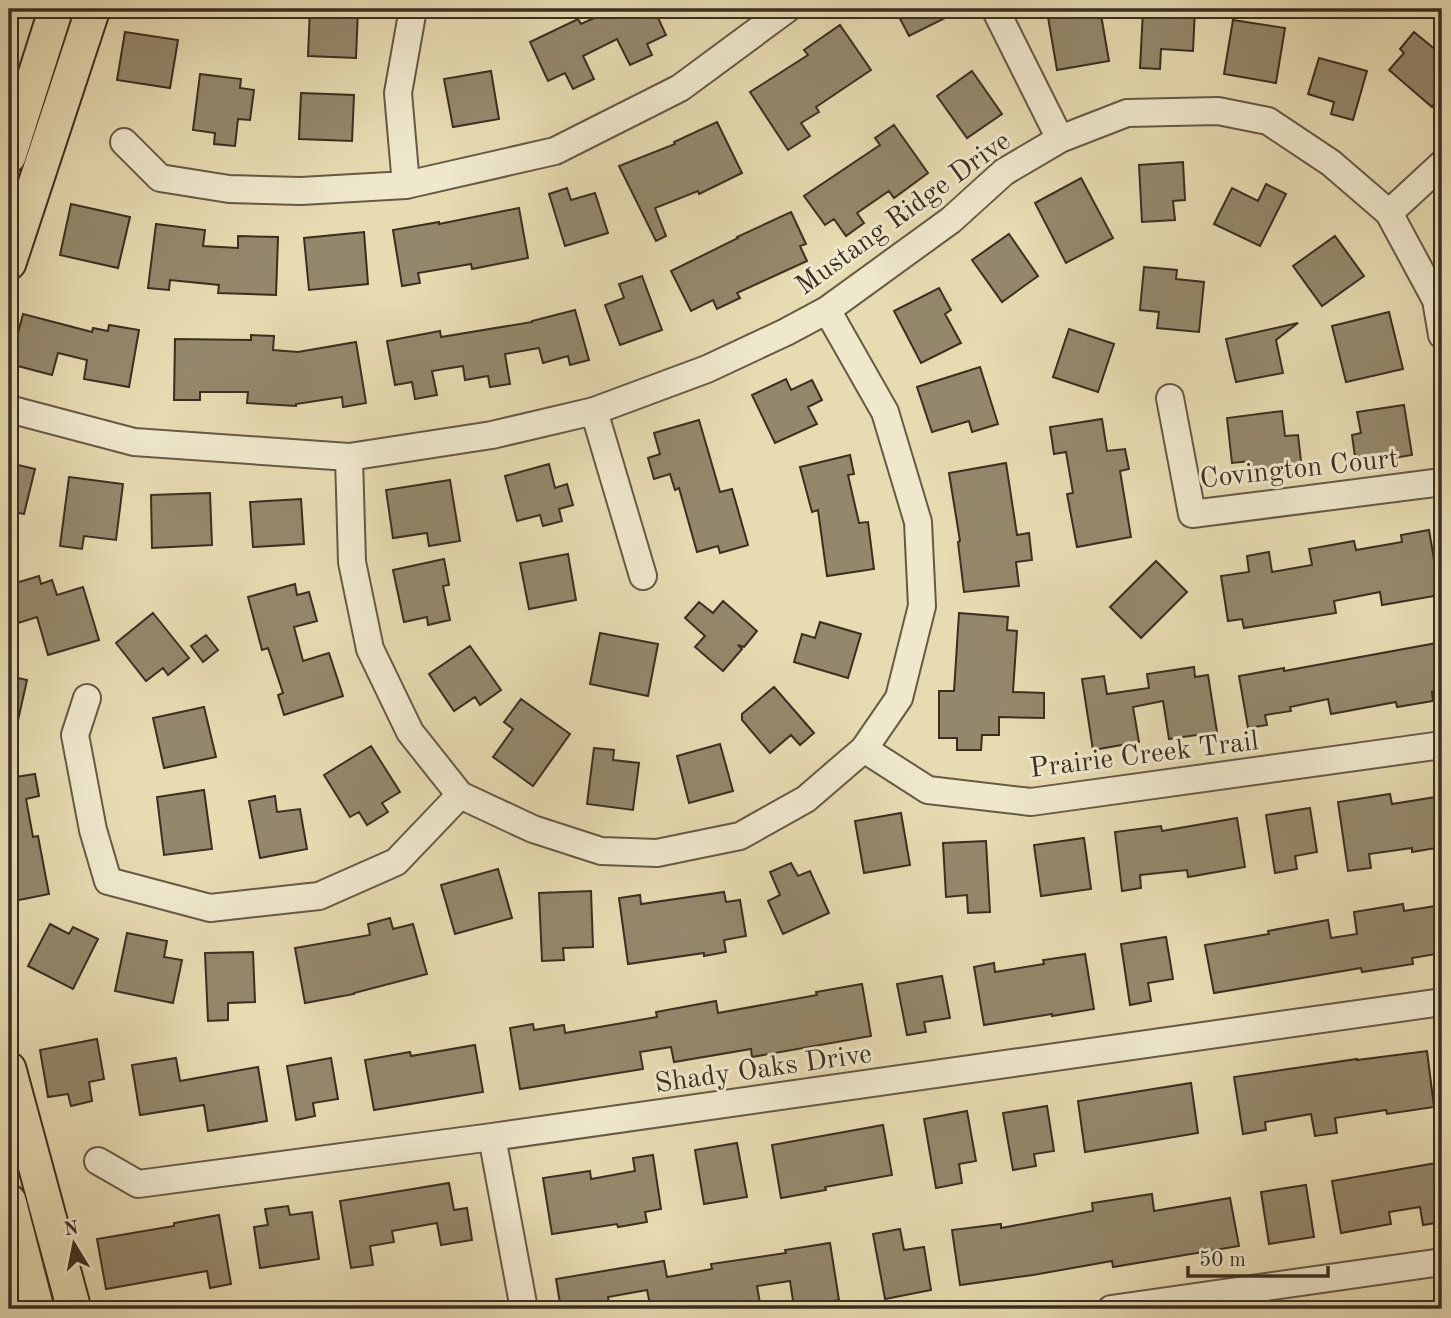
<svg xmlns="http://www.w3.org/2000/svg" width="1451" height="1318" font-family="'Old Standard TT',serif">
  <rect width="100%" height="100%" fill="#e7dbb2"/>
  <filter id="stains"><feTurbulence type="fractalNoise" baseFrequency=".00286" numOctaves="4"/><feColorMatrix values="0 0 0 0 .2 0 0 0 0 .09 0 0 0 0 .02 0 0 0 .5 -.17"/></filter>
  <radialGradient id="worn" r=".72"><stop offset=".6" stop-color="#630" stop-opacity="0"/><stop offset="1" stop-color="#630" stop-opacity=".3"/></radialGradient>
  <path fill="#94886c" stroke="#3b2e21" stroke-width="2" d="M310,9H358L356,58L308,56Z
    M614,9H654L666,35L647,44L652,55L630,65L617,39L583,56L594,79L573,89L565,73L548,81L530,42L578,19L581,24Z
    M895,9H963L909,36Z
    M1100,9L1109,61L1057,70L1048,17Z
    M1167,9H1195L1193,51L1161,49L1160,69L1140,68L1143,10L1167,11Z
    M1233,20L1285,28L1276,83L1224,74Z
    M840,25L871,70L816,107L819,112L801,123L810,136L788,150L750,92L808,55L804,50Z
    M125,32L178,40L170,88L117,80Z
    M1414,32L1442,55V95L1432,107L1389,70L1404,53L1400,49Z
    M1319,58L1367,71L1353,120L1331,114L1334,102L1308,94Z
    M491,71L499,119L453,127L444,79Z
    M972,71L1002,114L967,138L937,96Z
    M200,74L241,79L240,88L254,90L250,120L238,119L235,146L214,144L215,133L193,130Z
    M301,93L354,95L352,141L299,139Z
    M717,122L742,173L699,194L698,191L655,208L666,236L656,241L619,166L675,144L674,142Z
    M894,125L928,173L894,198L889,191L857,213L864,223L846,236L834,219L825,225L804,196L880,145L875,138Z
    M1183,162L1185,200L1173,201L1175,220L1142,222L1139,165Z
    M1081,178L1113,238L1066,263L1035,203Z
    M1266,184L1286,194L1260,246L1214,224L1232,188L1258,201Z
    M567,188L571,200L595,193L608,233L565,246L549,194Z
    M71,204L130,217L118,268L60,255Z
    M519,208L528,258L472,269L471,264L418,273L420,283L402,286L393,230L439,222V224Z
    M791,212L806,244L800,246L807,261L737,293L740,298L717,309L713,300L691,311L671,271L738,238L737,237Z
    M156,224L205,230L203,246L238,248V236L278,237L276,295L218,293L219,285L170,280L169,290L148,288Z
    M364,232L368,284L309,290L304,238Z
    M1009,234L1038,276L1002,302L972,260Z
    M1335,236L1364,276L1322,306L1293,266Z
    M1144,267L1177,270L1176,279L1204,282L1199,332L1157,328L1159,312L1140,310Z
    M642,276L662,330L620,345L605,305L624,298L619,284Z
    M939,288L951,310L945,314L961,343L921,363L894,311Z
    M575,310L589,360L570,365L568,356L543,363L539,348L505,354L510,384L490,387L488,376L465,380L463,366L432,371L437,395L415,399L412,382L395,385L387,341L440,331L441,337L532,322V321Z
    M1389,312L1403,369L1346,382L1332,326Z
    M23,314L92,332L93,328L108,331L109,325L139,330L129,387L84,379L87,360L58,353L52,375L10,364Z
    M1298,323L1276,340L1283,373L1236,382L1226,339Z
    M1069,329L1114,344L1098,392L1053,377Z
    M251,335L274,336L273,350L298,352L356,342L366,403L343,407L342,397L296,404V406L247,403L248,392H200V400H174L175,339L251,340Z
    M980,367L998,424L972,432L969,421L932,432L917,387Z
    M786,379L791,390L812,380L822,400L808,407L817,424L775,443L752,395Z
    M1404,405L1412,455L1356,464L1352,435L1361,433L1357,412Z
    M1282,411L1285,436L1298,435L1302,470L1253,476L1251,461L1232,463L1227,418Z
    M1102,419L1107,451L1125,449L1129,469L1120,471L1131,537L1077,547L1067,494L1073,493L1066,452L1054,454L1050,427Z
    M699,420L720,492L732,489L748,545L720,553L718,546L697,552L679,488L675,490L670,474L654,479L648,458L660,454L654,433Z
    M850,455L854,474L848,475L859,523L868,522L874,569L827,576L818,510L812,512L800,467Z
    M9,463L35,469L24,514L9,511Z
    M1006,463L1017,535L1029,533L1032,560L1016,562L1019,586L964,592L958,542L960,541L949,473Z
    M549,464L555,488L567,484L573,505L559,509L562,521L543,526L540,515L517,521L505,476Z
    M69,477L123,484L116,540L84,536L82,549L60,546Z
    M450,480L460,541L429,546L427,533L393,538L386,490Z
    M210,493L212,545L152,548L151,495Z
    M301,499L304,544L253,547L250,502Z
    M1429,530L1440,595L1382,605L1380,592L1334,601L1336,613L1244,628L1242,619L1228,621L1221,576L1249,572L1247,556L1269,552L1272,572L1312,565L1309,549L1354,541L1356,550L1402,542L1401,535Z
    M568,554L576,600L529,609L520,563Z
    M444,559L449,585L443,586L450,620L428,625L427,617L404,622L393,570Z
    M1156,561L1187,592L1141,638L1110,607Z
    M39,576L41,584L52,580L57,595L83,587L99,640L48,655L37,617L9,626V585Z
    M295,584L297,595L309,592L317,621L294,627L303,661L329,653L343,696L284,715L278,695L283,693L268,648L262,650L248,597Z
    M723,601L757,631L744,647L738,645L742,649L723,671L695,647L705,636L685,618L699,602L713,613Z
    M153,613L189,658L168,675L163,668L146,681L116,643Z
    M959,613L1008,617L1007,630L1017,631L1013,692L1044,693V718L999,717V735H982L981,750H957V738H939V691H954Z
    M820,622L861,634L848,678L794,662L802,634L815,638Z
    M600,633L658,644L648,696L590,684Z
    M206,635L218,650L203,662L191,646Z
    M1442,642V691L1432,692L1433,701L1397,707L1396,702L1331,714L1328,699L1290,707L1291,711L1265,715L1267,725L1248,728L1239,676L1284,668V671Z
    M470,646L501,690L480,705L475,697L454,711L429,674Z
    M1194,667L1195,677L1208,675L1217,732L1169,739L1163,701L1133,707L1139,742L1093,750L1082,679L1104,676L1107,694L1149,688L1147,674Z
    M9,676L27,680L15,734H9Z
    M774,687L814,733L800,745L791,735L770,753L742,720V714Z
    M521,699L570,734L533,786L493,757L513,729L504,722Z
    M204,707L216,757L164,768L153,718Z
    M720,744L733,791L689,803L677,756Z
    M371,746L400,792L382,803L388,812L367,825L359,812L350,817L324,775Z
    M594,748L614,750L613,760L639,763L633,810L587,804Z
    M35,774L39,796L26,799L33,837L38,836L49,894L9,902V778Z
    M204,790L212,849L164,855L157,797Z
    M1390,794L1392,804L1442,796V847L1412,852V848L1369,854L1371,868L1348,871L1338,802Z
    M275,796L277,812L300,809L307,849L260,858L249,801Z
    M1310,808L1317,852L1295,856L1297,869L1275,873L1266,815Z
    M901,813L910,865L864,873L855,821Z
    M1237,818L1245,867L1188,877L1187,870L1140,875L1141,888L1122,891L1115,832L1161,826L1162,831Z
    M1084,838L1091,889L1041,896L1034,845Z
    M986,841L990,912L968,913L967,895L946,897L943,843Z
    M791,863L798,876L810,871L829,913L783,934L768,901L780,895L770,872Z
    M498,869L512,918L455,934L441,885Z
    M591,891L593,947L563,948L564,960L542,961L539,893Z
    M724,892L726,902L740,900L746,936L724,940L726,952L704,956V953L628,964L619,898L640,895L641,904Z
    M1403,904L1404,911L1442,905V953L1412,958L1413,964L1362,972L1361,968L1214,993L1205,945L1269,934L1268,931L1328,920L1331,938L1357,934L1354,912Z
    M390,918L393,929L413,924L427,974L354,993V994L305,1003L295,948L370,935L368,924Z
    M50,924L69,934L73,927L98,939L73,989L28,966Z
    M127,933L167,941L164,957L182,960L173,1003L115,991Z
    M1166,937L1173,979L1148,983L1151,1001L1130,1005L1121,944Z
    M253,952L255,1002L228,1003V1020L208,1021L205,953Z
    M1085,954L1094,1009L1052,1016V1014L984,1025L974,967L994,963L995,972L1044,964L1043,960Z
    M942,976L950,1018L924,1022L926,1032L907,1035L897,984Z
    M862,984L871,1036L752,1057L751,1049L674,1062L671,1047L640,1052L643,1069L520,1089L510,1028L533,1024L534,1030L564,1025L565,1033L657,1017L656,1012L716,1001L718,1013L817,995L816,992Z
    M97,1039L104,1079L89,1082L92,1101L71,1106L68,1094L48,1097L40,1050Z
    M475,1045L483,1092L374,1110L365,1060L410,1052L411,1056Z
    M1427,1051L1434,1107L1387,1114L1386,1110L1335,1118L1337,1133L1315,1136L1311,1114L1265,1122L1266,1130L1243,1134L1234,1077L1357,1059V1060Z
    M176,1058L180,1081L258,1067L267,1121L208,1131L204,1105L140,1115L132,1065Z
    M331,1058L338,1099L313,1103L315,1116L296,1120L287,1066Z
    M1191,1083L1198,1133L1085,1152L1078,1101Z
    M1047,1106L1054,1151L1034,1154L1036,1166L1013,1170L1003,1113Z
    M967,1111L976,1161L959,1164L962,1183L936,1188L924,1119Z
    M883,1125L892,1175L825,1187L826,1190L781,1198L772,1145Z
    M737,1143L747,1197L704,1204L695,1150Z
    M653,1155L661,1209L645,1212L647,1222L618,1227L617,1224L552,1234L543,1178L590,1171L591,1179L635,1171L633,1158Z
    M1442,1162V1222L1423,1225L1420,1207L1389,1212L1391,1224L1341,1233L1332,1181Z
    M449,1183L454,1210L467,1208L472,1240L441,1245L437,1223L392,1231L394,1242L370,1246L373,1265L351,1268L340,1201Z
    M1306,1185L1314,1237L1269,1244L1261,1192Z
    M1152,1194L1154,1211L1230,1198L1239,1246L1113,1267L1112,1261L1033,1275L960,1285L952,1230L1001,1224V1228L1093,1211L1092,1203Z
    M288,1206L290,1215L312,1212L319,1259L260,1268L254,1227L268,1225L265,1209Z
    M219,1215L231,1284L210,1288L207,1271L106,1289L97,1239L174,1226V1223Z
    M900,1229L904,1250L924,1247L931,1290L885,1299L873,1234Z
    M830,1243L839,1300L794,1307L790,1281L757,1286L761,1309H651L647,1290L608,1297L610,1309H561L556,1279L664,1261L667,1277L712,1269L711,1264L786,1253L785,1250Z"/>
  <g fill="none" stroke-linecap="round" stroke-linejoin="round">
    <g stroke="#665945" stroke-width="30">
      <path id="minor" d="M995,9L1060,139
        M124,142L160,178L229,189L301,191L406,185L555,151L680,88L787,9
        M406,185L398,93L413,9
        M1389,213L1442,164
        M1170,398L1192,514L1442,482
        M9,409L134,442L349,457L492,435L594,411L707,369L786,332L827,310L951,220L1004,172L1060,139L1127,113L1218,111L1268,121L1331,163L1389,213L1436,300L1442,335
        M594,411L643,576
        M349,457L352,562L370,649L410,732L460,795L533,829L601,851L657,853L740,836L806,799L864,749L899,698L922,606L918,522L885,412L827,310
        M87,698L75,735L93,830L108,881L210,908L319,896L396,862L460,795
        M864,749L928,790L1031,802L1442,745
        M492,1137L524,1309
        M98,1161L138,1184L492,1137L1442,1002
        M1111,1309L1442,1262"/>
    </g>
    <g stroke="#3b2e21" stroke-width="37">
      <path id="major" d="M9,156L56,9
        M9,263L93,9
        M9,1069L74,1309
        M9,1201L37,1309"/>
    </g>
    <use href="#minor" stroke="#efe8cd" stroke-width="26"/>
    <use href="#major" stroke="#e7dbb2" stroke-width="33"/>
  </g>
  <g text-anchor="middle" stroke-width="6" stroke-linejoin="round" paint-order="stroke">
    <g font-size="28" fill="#3b2e21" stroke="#efe8cd">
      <text transform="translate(902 212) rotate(-36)" y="10">Mustang Ridge Drive</text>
      <text transform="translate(1299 467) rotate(-6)" y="10">Covington Court</text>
      <text transform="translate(1144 753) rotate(-7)" y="10">Prairie Creek Trail</text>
      <text transform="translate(763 1067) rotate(-8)" y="10">Shady Oaks Drive</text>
    </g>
  </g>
  <rect width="1451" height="1318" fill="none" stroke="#e7dbb2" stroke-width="35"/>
  <rect x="10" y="10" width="1430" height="1297" fill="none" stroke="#3b2e21" stroke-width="3.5"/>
  <rect x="18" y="18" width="1416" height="1283" fill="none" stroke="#3b2e21" stroke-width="2"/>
  <g transform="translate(74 1244) rotate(350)" stroke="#efe8cd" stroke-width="5" paint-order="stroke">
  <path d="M0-5L12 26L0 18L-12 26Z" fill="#3b2e21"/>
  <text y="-10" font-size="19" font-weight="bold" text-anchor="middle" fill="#3b2e21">N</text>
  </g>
  <path d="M1188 1266v10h140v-10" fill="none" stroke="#3b2e21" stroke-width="3.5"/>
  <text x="1199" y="1266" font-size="21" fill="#3b2e21" stroke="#efe8cd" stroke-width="5" paint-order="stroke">50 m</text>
  <rect width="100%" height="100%" filter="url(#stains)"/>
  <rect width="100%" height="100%" fill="url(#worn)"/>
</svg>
